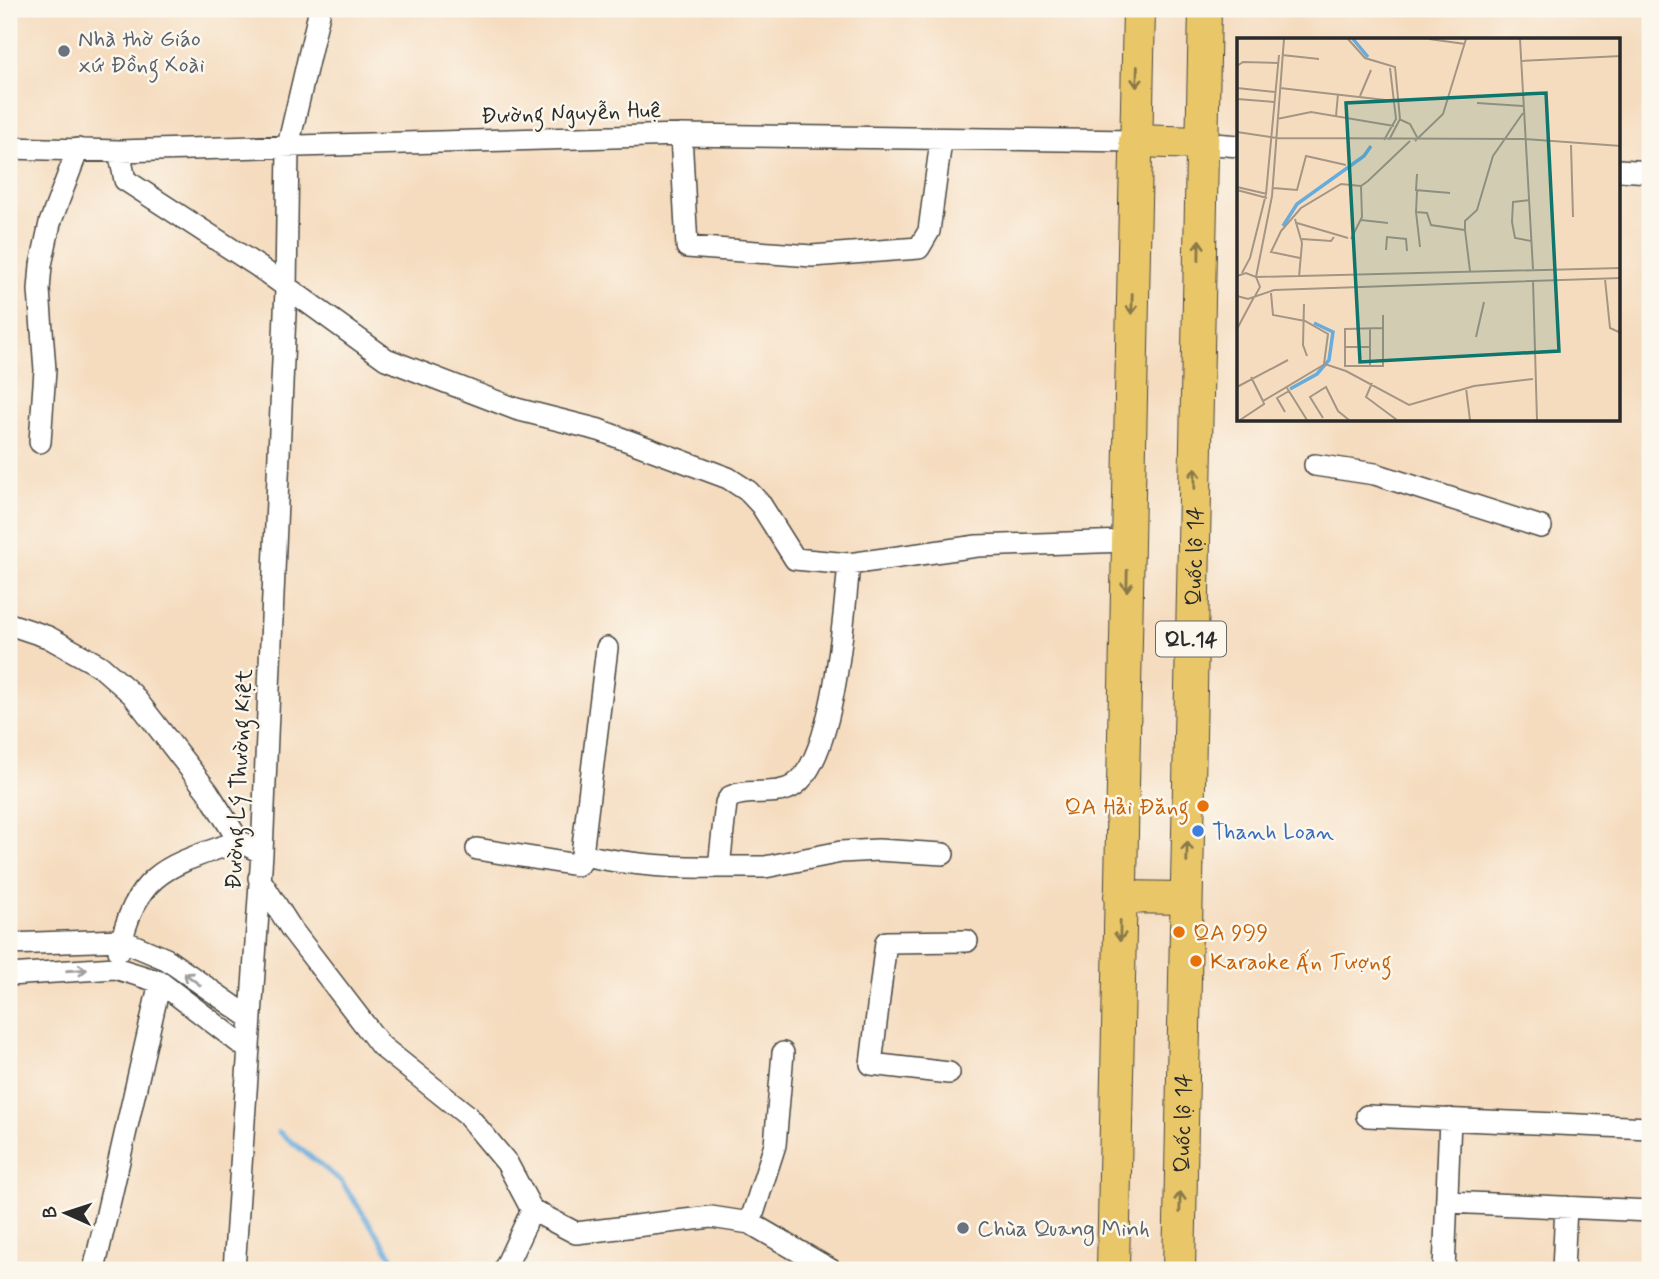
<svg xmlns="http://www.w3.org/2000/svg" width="1659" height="1279" font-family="Mynerve,sans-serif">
  <rect width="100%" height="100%" fill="#fbf7ec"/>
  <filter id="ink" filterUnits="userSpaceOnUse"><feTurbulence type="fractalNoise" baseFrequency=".0143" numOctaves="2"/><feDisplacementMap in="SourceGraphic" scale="14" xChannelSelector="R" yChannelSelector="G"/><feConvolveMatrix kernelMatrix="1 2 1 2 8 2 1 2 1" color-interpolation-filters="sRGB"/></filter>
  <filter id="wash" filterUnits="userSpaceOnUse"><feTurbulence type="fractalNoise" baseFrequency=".00686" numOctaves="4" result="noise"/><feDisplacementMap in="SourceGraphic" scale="28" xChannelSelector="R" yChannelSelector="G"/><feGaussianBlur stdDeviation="1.57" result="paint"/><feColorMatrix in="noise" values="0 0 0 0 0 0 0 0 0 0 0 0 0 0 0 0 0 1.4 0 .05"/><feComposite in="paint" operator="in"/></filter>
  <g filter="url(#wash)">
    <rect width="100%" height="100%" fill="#f5dcbf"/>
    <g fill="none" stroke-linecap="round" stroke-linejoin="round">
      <path stroke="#67acdd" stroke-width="5" d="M279,1132L341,1181L401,1270"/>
    </g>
  </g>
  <g filter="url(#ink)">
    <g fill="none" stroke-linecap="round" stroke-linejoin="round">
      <g stroke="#494641" stroke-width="24">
        <path id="minor" d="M681,135L687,247L812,256L919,248L929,231L941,141
          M1201,143L1239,146
          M9,148L119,151L681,135L1135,141
          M119,151L125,180L259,267L386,359L516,409L599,430L728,478L748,491L761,505L795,559L849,564C844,613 835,760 793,786C776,797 748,788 730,797L726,803L719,867C672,868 629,865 584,855
          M1619,170L1650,172
          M40,442L45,370L39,290L41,265L50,223L78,149
          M1315,465L1375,474L1541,527
          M849,564L977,546L1127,541
          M9,624L48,637L100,666L132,694L208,792L239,841L262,853
          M477,849L577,865L581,862L607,648
          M719,867H765L841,852L878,850L943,854
          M259,878L292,930L381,1046L467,1115L507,1163L532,1210L504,1270
          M9,944L121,940L166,959L249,1017
          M119,951C137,870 168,866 239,841
          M9,975L115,968L160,982L249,1050
          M949,1073L871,1064L886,942L967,941
          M1367,1116L1650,1128
          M1447,1202L1650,1211
          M532,1210L576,1233L711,1217L750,1223L831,1270
          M750,1223L775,1145L783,1053
          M94,1270L160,982
          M234,1270L262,853L286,290L288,146L320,9
          M1444,1270L1450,1119
          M1563,1270L1566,1207"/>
      </g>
      <g stroke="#494641" stroke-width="34">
        <g id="highway">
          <path d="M1135,141L1201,143"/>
          <path d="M1120,897L1186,898"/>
          <path d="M1113,1270L1139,9"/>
          <path id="s1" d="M1179,1270L1205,9"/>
        </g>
      </g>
      <use href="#minor" stroke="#fff" stroke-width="21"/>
      <use href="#highway" stroke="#e9c769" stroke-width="32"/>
    </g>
    <defs><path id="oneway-shaft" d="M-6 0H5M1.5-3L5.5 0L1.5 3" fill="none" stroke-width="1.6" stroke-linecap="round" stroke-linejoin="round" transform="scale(1.75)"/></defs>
    <g stroke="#8a794a">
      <use href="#oneway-shaft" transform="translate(1137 77) rotate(92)"/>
      <use href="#oneway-shaft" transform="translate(1199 250) rotate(-89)"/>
      <use href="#oneway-shaft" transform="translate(1132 304) rotate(91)"/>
      <use href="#oneway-shaft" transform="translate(1195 478) rotate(-89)"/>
      <use href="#oneway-shaft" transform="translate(1127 581) rotate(91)"/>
      <use href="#oneway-shaft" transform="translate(1187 852) rotate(-89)"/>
      <use href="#oneway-shaft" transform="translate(1120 931) rotate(91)"/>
      <use href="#oneway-shaft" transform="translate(1180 1202) rotate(-89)"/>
    </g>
    <g stroke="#a0a0a0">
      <use href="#oneway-shaft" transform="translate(77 970) rotate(-4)"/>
      <use href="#oneway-shaft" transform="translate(192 979) rotate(-143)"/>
    </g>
  </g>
  <g fill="#6b7280" stroke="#fbf7ec" stroke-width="2.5">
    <circle cx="64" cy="51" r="7"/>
    <circle cx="963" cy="1228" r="7"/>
  </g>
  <g fill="#e8710a" stroke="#fbf7ec" stroke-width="2.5">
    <circle cx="1203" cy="806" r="7"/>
    <circle cx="1179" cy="932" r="7"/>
    <circle cx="1196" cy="961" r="7"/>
  </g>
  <circle fill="#3f7fe0" stroke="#fbf7ec" stroke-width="2.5" cx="1198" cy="831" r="7"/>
  <g text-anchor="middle" stroke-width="5" stroke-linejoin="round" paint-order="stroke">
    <rect fill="#fbf7ec" stroke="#696865" stroke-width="2" x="1156" y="621.5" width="70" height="35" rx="5"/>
    <g font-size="21" font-weight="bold" fill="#2b2b2b">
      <text x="1191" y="646">QL.14</text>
    </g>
    <g font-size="23" fill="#5b616d" stroke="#fbf7ec" text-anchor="start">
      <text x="78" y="46">Nhà thờ Giáo<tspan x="78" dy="26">xứ Đồng Xoài</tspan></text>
      <text x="977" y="1236">Chùa Quang Minh</text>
    </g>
    <g font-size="23" fill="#2b2b2b" stroke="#fbf7ec">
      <text transform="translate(571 112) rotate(-2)" y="8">Đường Nguyễn Huệ</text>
      <text dy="8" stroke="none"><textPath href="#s1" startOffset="714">Quốc lộ 14</textPath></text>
      <text transform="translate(238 779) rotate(-87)" y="8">Đường Lý Thường Kiệt</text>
      <text dy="8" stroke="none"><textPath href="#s1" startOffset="147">Quốc lộ 14</textPath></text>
    </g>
    <g font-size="23" fill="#c56008" stroke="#fbf7ec" text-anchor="start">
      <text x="1189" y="814" text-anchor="end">QA Hải Đăng</text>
      <text x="1193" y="940">QA 999</text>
      <text x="1210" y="969">Karaoke Ấn Tượng</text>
    </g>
    <g font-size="23" fill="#366cbe" stroke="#fbf7ec" text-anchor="start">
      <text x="1212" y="839">Thanh Loan</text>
    </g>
  </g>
  <g transform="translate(1237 38)">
    <rect width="383" height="383" fill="#f5dcbf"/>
    <path fill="none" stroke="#67acdd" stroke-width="3.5" d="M116,1L131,19M46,188L60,166L127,118L134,108M53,351L80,336L92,322L96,294L77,285"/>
    <path fill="none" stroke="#a49584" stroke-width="2" d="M111,1L128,20L158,29L163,81L152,102M192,1L228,6M283,1L296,231M45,17L82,21M284,23L384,18M0,28L6,24L41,25M0,50L38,54M43,50L157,63M123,58L134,32M0,61L37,64M240,65L286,68M99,78L101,56M40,81L74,74L157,88M162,81L173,86L180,99M0,94L40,100L288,101L384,108M147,102L159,81L153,30M178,103L206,76L229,1M334,107L336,179M180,136L179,152L213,155M0,149L30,156M36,150L60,152L69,118L109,127M0,152L30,160M180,153L179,174L190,175L194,187L228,192V183L240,172L256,118L286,75M293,162L276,164L275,184L278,200L294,203M179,174L183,209M58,181L65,205L62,239M124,182L151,185M60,185L111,200M228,192L233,233M65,201L94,203L97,199M114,201L125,179L124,148M149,212L150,199L169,201L170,213M63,220L34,214L44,193L64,170L104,146L124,148L131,143L173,103M5,235L13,220L29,156L42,17M0,238L9,235L19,239L23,249L18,258M19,239L35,158L47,1M19,239L384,230M368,241L373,290L384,295M296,243L300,382M34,255L36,277L68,283L91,296L87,326M0,258L11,261L37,252L384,240M67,266L66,307L70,318M133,290V328M0,291L17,259M239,299L247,264M108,309H133M108,328H146V277M108,329V291L146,290M14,339L26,363L88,326L109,333L172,367L237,348L296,341M135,345L129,359L160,382M0,349L51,322M50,350L70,382M229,350L233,382M48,374L40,360L52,353M86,380L73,359L89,349L101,373L112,382M3,382L27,366L26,363"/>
    <path fill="#0f766e" fill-opacity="0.15" stroke="#0f766e" stroke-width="3.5" d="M309,55L322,313L123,324L109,65Z"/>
    <rect width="383" height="383" fill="none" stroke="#2b2b2b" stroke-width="3.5"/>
  </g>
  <rect width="1659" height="1279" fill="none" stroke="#fbf7ec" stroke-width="35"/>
  <g transform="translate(66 1213) rotate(273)" stroke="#fbf7ec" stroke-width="5" paint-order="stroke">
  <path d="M0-5L12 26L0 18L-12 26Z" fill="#2b2b2b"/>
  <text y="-10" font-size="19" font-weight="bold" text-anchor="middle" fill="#2b2b2b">B</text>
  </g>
</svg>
